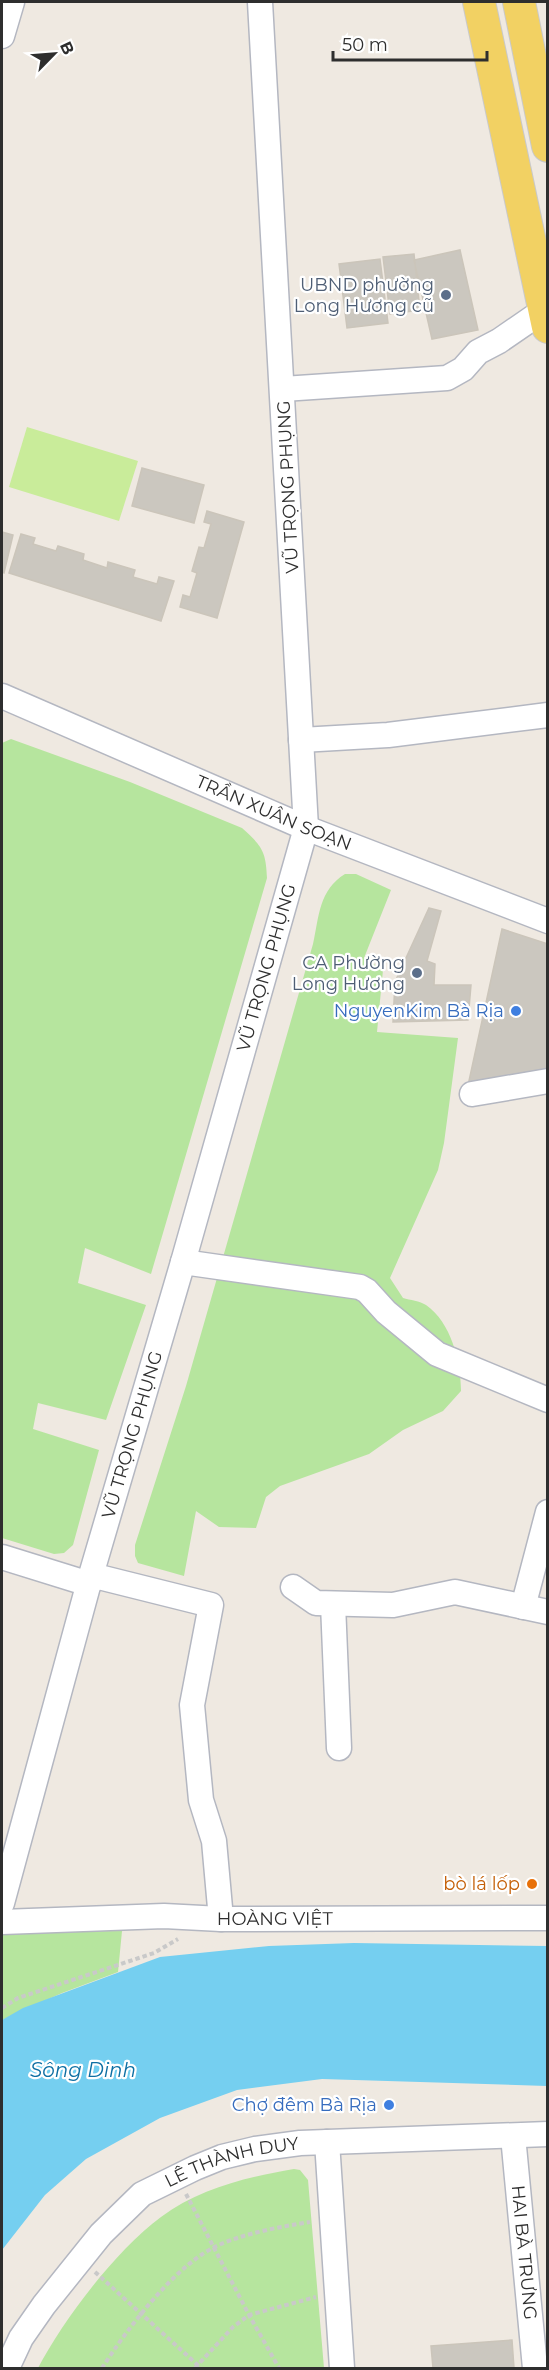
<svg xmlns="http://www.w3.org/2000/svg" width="549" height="2370" font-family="Montserrat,sans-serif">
  <rect width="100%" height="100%" fill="#efe9e1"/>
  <path fill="#b6e59e" d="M11,739L130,782L242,828C262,846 266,851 267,878L151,1274L85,1248L78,1283L146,1305L106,1420L38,1403L33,1429L99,1450L73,1545L64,1553L54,1554L2,1538V743Z
    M345,874H356L391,890L364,958L383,970L377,1032L458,1038L444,1143L438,1170L390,1278L403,1298C410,1300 420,1301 426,1305C451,1322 461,1362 461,1391L443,1411L403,1430L369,1454L280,1486L266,1497L256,1528L219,1527L196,1511L184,1576L138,1563L135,1556V1545L186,1386L313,944C319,916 319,890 345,874Z
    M122,1931L118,1972L62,1993L2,2020V1932Z
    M294,2169L300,2170L308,2180L324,2368H38C64,2319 116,2250 161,2217C200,2188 248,2177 294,2169Z"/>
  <path fill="#c9ec9a" d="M27,427L138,461L119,521L9,487Z"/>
  <path fill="#75cff0" d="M354,1943L547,1946V2086L322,2079L237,2090L160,2118L86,2159L45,2195L2,2250V2020L23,2008L160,1957L269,1946Z"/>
  <path fill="#cbc7bf" stroke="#cbc5ba" stroke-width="1.5" d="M460,250L478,330L432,339L414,260Z
    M414,254L420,310L390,314L383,257Z
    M380,259L388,323L347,328L339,264Z
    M142,468L204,485L194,523L132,506Z
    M207,511L244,522L217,618L180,607L183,595L190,597L197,573L192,571L199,547L204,548L211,524L204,522Z
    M2,532L13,535L4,573L2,572Z
    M21,534L35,538L33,544L56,551L58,546L84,554L83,560L107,568L108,562L135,570L133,577L157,584L159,577L174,581L161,621L9,573Z
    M429,908L441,911L427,961L435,964L434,985H471L468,1020L393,1022L395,982Z
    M502,929L548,944V1077L467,1090Z
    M512,2340L514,2368H433L431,2346Z"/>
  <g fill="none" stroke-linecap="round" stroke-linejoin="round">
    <g stroke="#b4b7c1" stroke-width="27">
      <g id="minor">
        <path d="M2,36L12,2"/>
        <path d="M283,389L447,378L463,369L478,352L499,341L544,310"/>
        <path id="s1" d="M2,696L306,828L548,921"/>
        <path d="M301,740L388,735L548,715"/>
        <path d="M472,1094L548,1081"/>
        <path d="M183,1262L360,1287L367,1291L386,1312L437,1354L548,1400"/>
        <path d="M2,1557L89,1584"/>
        <path d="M91,1575L211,1605L192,1705L201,1800L214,1841L221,1919"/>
        <path d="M293,1587L316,1603L393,1605L455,1592L548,1612"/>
        <path d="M333,1604L339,1748"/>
        <path d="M523,1607L548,1512"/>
        <path id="s2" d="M2,1903L91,1575L183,1262L306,828L260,2"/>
        <path id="s3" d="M2,1922L164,1916L221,1919L548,1918"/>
        <path id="s4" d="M513,2136L535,2368"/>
        <path d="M327,2142L342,2368"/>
        <path id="s5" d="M7,2368L21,2338L44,2305L101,2234L142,2194L195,2168L222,2157L255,2149L300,2143L548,2134"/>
      </g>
    </g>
    <g stroke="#c9c9c9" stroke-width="34">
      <path id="major" d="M479,2L548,327
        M519,2L548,146"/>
    </g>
    <path stroke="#c9c9c9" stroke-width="4" stroke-dasharray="4.5 3" stroke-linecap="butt" d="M2,2008L18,1998L154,1953L178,1939
      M186,2194L249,2315L279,2368
      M95,2272L201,2368
      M102,2368C127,2329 178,2261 221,2244C250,2232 280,2227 310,2222
      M195,2368L233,2327L249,2315L316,2297"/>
    <use href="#minor" stroke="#fff" stroke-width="24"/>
    <use href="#major" stroke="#f2d163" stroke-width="32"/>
  </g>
  <g fill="#5c6f8a" stroke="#fff" stroke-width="2">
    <circle cx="446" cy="295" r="6"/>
    <circle cx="417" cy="973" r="6"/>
  </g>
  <g fill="#3f7fe0" stroke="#fff" stroke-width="2">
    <circle cx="516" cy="1011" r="6"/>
    <circle cx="389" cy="2105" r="6"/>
  </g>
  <circle fill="#e8710a" stroke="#fff" stroke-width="2" cx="532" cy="1884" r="6"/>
  <g text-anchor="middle" stroke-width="4.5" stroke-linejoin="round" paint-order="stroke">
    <g font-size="18" fill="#4e5e75" stroke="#fff" text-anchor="end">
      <text x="434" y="291">UBND phường<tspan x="434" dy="21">Long Hương cũ</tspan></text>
      <text x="405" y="969">CA Phường<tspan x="405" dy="21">Long Hương</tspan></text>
    </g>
    <g font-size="18" fill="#2e2e2e" stroke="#fff">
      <text transform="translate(288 487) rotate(-93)" y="6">VŨ TRỌNG PHỤNG</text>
      <text dy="6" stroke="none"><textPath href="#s1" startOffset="296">TRẦN XUÂN SOẠN</textPath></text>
      <text dy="6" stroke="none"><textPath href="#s2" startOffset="972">VŨ TRỌNG PHỤNG</textPath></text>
      <text dy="6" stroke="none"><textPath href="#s2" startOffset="486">VŨ TRỌNG PHỤNG</textPath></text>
      <text dy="6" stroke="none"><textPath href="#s3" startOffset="273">HOÀNG VIỆT</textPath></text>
      <text dy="6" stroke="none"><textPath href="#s5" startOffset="318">LÊ THÀNH DUY</textPath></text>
      <text dy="6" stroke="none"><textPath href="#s4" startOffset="117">HAI BÀ TRƯNG</textPath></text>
    </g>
    <g font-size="18" fill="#366cbe" stroke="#fff" text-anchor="end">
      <text x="504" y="1017">NguyenKim Bà Rịa</text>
      <text x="377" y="2111">Chợ đêm Bà Rịa</text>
    </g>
    <g font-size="18" fill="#c56008" stroke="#fff" text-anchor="end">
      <text x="520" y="1890">bò lá lốp</text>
    </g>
    <g font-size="20" font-style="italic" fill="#0d6fa3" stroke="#fff">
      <text x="83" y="2077">Sông Dinh</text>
    </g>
  </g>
  <rect width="549" height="2370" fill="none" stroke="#2e2e2e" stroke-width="6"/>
  <g transform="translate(54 54) rotate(65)" stroke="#ffffff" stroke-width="4.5" paint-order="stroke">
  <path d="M0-4.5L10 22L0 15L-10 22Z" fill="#2e2e2e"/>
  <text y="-9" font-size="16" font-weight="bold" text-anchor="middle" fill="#2e2e2e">B</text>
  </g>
  <path d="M333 51v9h154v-9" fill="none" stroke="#2e2e2e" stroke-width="3"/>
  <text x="342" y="51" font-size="18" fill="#2e2e2e" stroke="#ffffff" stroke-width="4.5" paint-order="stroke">50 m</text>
</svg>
